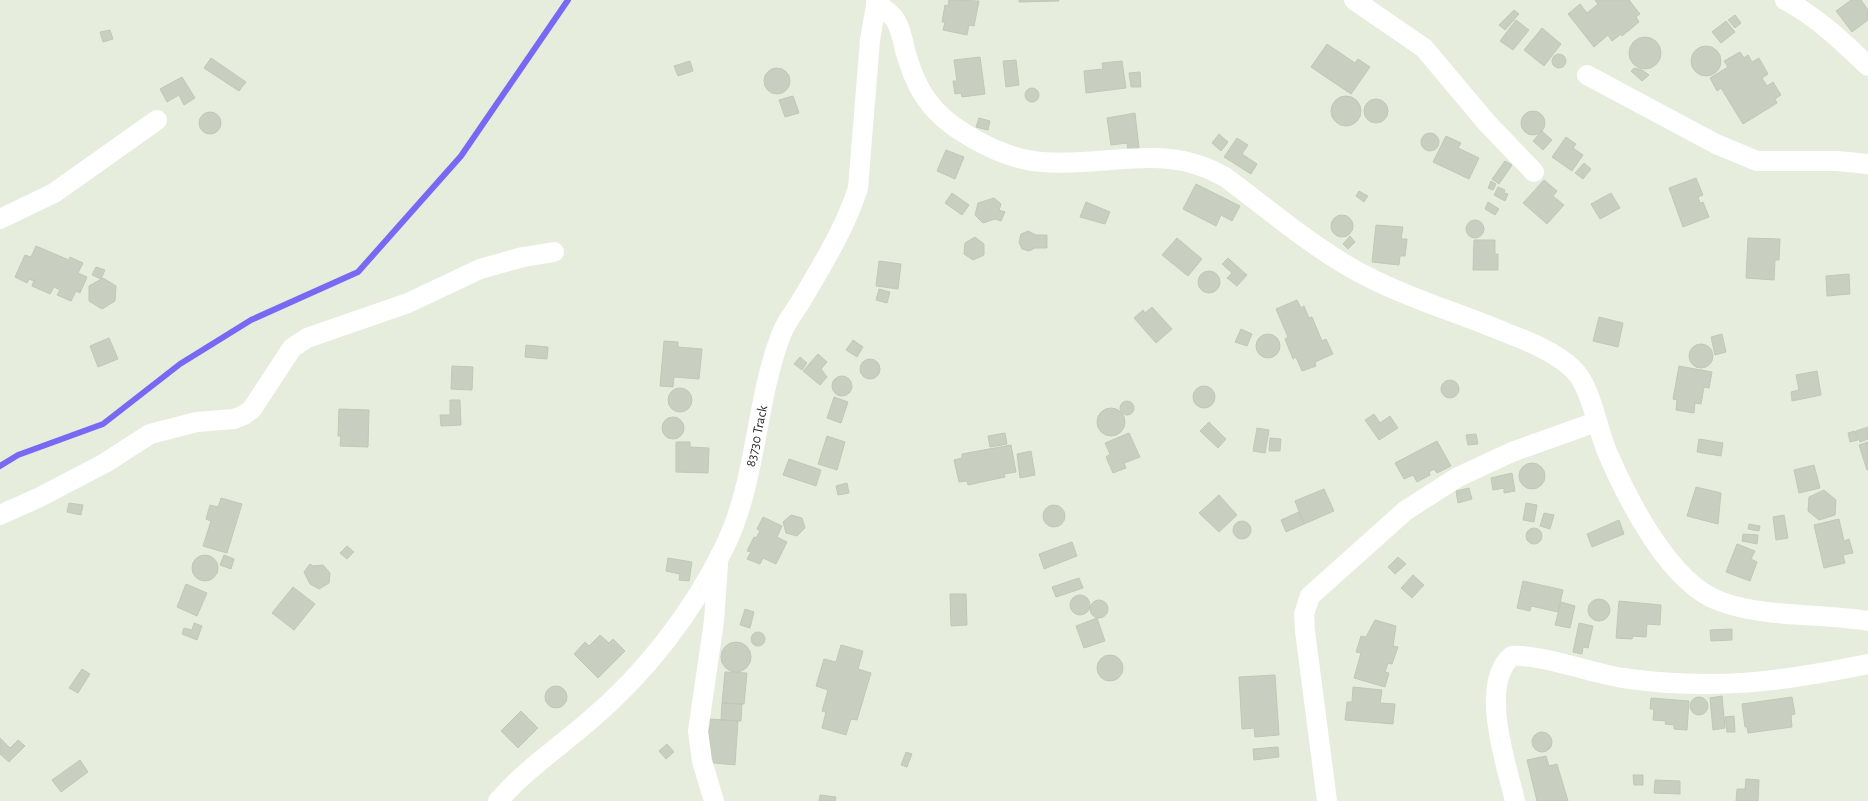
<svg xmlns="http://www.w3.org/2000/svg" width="1868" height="801" font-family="'Alegreya Sans',sans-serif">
  <rect width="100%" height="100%" fill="#e6eddc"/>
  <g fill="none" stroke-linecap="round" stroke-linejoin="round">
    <path stroke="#7869f4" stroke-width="6" d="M0,466L18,455L103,424L180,364L251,320L358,272L461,156L568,0"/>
  </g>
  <path fill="#c8cfc1" stroke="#bfc9b5" d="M949,0L979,1L974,26L969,25L967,35L943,30L945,22H942L945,5L948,6Z
    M1019,0H1059V1L1019,2Z
    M1595,0H1629L1640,14L1636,17L1639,22L1622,36L1621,34L1612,41L1608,35L1594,47L1568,14L1580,4L1587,13L1598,4Z
    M1851,0H1861L1868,10V20L1852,32L1836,11Z
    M1514,10L1519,14L1505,30L1499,25Z
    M1735,15L1741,23L1735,28L1728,20Z
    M1516,20L1529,30L1513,50L1500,41Z
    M1726,21L1735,32L1721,43L1712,32Z
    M1542,28L1561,44L1544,66L1524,50Z
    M110,30L113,39L103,42L100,32Z
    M1629 53a16 16 0 1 1 32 0a16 16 0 1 1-32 0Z
    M1327,44L1355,63L1358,59L1370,67L1351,94L1311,67Z
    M1691 61a15 15 0 1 1 30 0a15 15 0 1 1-30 0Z
    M1740,52L1744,58L1748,55L1752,62L1759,58L1768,74L1762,78L1767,86L1773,82L1781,95L1775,99L1777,103L1743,124L1721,88L1717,91L1710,78L1728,67L1724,61Z
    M1552 61a7 7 0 1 1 14 0a7 7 0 1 1-14 0Z
    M980,57L985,94L962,97L961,93L955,94L953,81H957L954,60Z
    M211,58L246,82L239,91L204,68Z
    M1016,60L1019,85L1006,87L1003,61Z
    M690,61L693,71L678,76L674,66Z
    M1122,61L1126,88L1086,93L1084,71L1103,69L1102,63Z
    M1634,68L1642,70L1649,75L1642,81L1631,71Z
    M764 81a13 13 0 1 1 26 0a13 13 0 1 1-26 0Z
    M1140,72L1141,87H1131L1129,73Z
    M182,77L195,98L184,105L179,95L167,102L160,89Z
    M1025 95a7 7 0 1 1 14 0a7 7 0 1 1-14 0Z
    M793,96L799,113L785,117L779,100Z
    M1331 111a15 15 0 1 1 30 0a15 15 0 1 1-30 0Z
    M1364 111a12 12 0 1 1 24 0a12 12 0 1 1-24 0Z
    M1521 123a12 12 0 1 1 24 0a12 12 0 1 1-24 0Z
    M199 123a11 11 0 1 1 22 0a11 11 0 1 1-22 0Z
    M1135,113L1139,148L1128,150L1127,143L1111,145L1107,118Z
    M979,118L990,121L988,130L976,127Z
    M1542,131L1552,140L1543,150L1533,141Z
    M1421 142a9 9 0 1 1 18 0a9 9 0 1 1-18 0Z
    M1219,134L1228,142L1221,151L1212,143Z
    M1446,136L1461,143L1458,148L1479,158L1469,179L1433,162Z
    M1566,137L1576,144L1573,148L1583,155L1572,171L1552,157Z
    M1237,138L1248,145L1242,154L1257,164L1251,174L1224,157Z
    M946,150L964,157L955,179L937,171Z
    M1505,161L1512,165L1499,184L1492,179Z
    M1584,163L1591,169L1583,179L1575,173Z
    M1696,178L1703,195L1698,197L1700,203L1703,202L1709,217L1683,227L1669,188Z
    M1544,180L1557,191L1553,196L1564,205L1547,224L1523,203Z
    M1491,181L1496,184L1493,190L1488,188Z
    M1196,184L1240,206L1232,221L1221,215L1216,226L1183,209Z
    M1498,187L1505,190L1504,193L1508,194L1505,201L1494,195Z
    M1359,191L1368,196L1364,202L1356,196Z
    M952,193L969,205L962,215L945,203Z
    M1611,193L1620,208L1600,219L1591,204Z
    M994,198L1001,204L999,210L1005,212L1001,221L995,219L983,223L975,215L978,203Z
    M1086,202L1110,212L1105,224L1080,217Z
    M1488,202L1499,209L1495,215L1485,209Z
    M1331 226a11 11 0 1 1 22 0a11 11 0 1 1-22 0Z
    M1466 229a9 9 0 1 1 18 0a9 9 0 1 1-18 0Z
    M1376,225L1403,227L1401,239H1407L1405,256H1400L1399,265L1372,262Z
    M1028,231L1036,235H1047V248H1035L1029,251L1022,249L1019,242L1021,234Z
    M1350,236L1355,242L1348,249L1343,244Z
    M975,237L984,244V255L973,260L964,254L965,243Z
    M1177,238L1202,259L1188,276L1162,255Z
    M1748,238L1780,239L1779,260H1775L1774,280L1746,278Z
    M1474,240H1495V254H1498V270H1473Z
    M36,246L69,260L70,257L83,263L78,273L87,277L80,293L76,291L71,301L57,295L60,290L54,287L50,294L32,286L35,278L34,281L29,279L27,283L15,277L25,255L31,257Z
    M1228,258L1247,275L1237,286L1227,278L1232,273L1222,264Z
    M879,261L901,264L898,289L876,286Z
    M96,267L105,270L101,279L92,275Z
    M1198 282a11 11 0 1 1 22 0a11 11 0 1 1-22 0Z
    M1849,274L1850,294L1827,296L1826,276Z
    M103,278L116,286L115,301L102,309L89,301V286Z
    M879,289L890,292L887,303L876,300Z
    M1297,300L1301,308L1304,306L1309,318L1312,317L1322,341L1326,339L1333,354L1315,362L1316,366L1302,371L1296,357L1293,359L1285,339L1288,337L1276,309Z
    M1152,307L1172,329L1156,343L1134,318L1143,310L1145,313Z
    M1599,317L1623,323L1618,347L1593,341Z
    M1241,329L1252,334L1247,346L1235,342Z
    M1722,334L1726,352L1715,355L1711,337Z
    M1256 346a12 12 0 1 1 24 0a12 12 0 1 1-24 0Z
    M109,338L118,359L98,367L90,346Z
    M853,340L863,347L857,357L846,350Z
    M664,341L678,342V347L702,349L699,379L674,377L673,387L660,386Z
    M1689 356a12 12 0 1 1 24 0a12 12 0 1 1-24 0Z
    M526,345L548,347L547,359L525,357Z
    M818,354L827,362L821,369L827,377L820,385L803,371Z
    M800,357L807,363L802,370L794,364Z
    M860 369a10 10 0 1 1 20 0a10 10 0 1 1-20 0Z
    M452,366L473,367L472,390L451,389Z
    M1679,366L1712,372L1709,388L1704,387L1701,404L1695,403L1694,413L1676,410L1677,400L1673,399Z
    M1817,371L1821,395L1792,401L1791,392L1799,390L1796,375Z
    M832 386a10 10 0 1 1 20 0a10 10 0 1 1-20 0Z
    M1441 389a9 9 0 1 1 18 0a9 9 0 1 1-18 0Z
    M1193 397a11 11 0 1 1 22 0a11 11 0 1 1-22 0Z
    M668 400a12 12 0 1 1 24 0a12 12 0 1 1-24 0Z
    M834,397L848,402L841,423L827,418Z
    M450,400H460L461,425L441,426L440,415H450Z
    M1120 408a7 7 0 1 1 14 0a7 7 0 1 1-14 0Z
    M1097 422a14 14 0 1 1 28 0a14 14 0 1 1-28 0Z
    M339,409L369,410L368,447L340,446L341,436H338Z
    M1374,414L1380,423L1390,416L1398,428L1379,440L1365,420Z
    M662 428a11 11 0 1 1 22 0a11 11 0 1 1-22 0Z
    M1209,422L1226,439L1218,448L1200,431Z
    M1868,427V439L1860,442L1856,431Z
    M1257,428L1269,430L1265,453L1253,451Z
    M1855,431L1858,440L1850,442L1848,433Z
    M1005,433L1007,444L990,447L988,436Z
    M1129,433L1140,457L1124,463L1126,468L1113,473L1106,457L1110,454L1105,443Z
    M1476,434L1478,444L1468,445L1466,435Z
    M827,436L845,442L837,470L818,464Z
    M1270,438L1281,439L1280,451H1269Z
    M1699,439L1723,443L1721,456L1697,452Z
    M1437,441L1451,466L1437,473L1434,469L1429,472L1430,475L1417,482L1413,475L1404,479L1395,463Z
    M676,442H690V447L709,448L708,473L676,472Z
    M1868,442V469L1867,470L1859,445Z
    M1011,445L1016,472L1004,474L1005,477L968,485L967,481L959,482L954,460L962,458V454Z
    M1031,451L1035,475L1020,478L1017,454Z
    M789,459L821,470L816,486L783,475Z
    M1519 476a13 13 0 1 1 26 0a13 13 0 1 1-26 0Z
    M1814,465L1820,488L1799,493L1794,470Z
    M1512,473L1515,491L1504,493V488L1493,490L1491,478Z
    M847,483L849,493L838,495L836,486Z
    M1696,487L1721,493L1718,524L1687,516Z
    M1469,488L1472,499L1458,503L1456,491Z
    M1324,489L1334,511L1304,524L1295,501Z
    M1824,490L1836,500L1835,515L1819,520L1808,511L1809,497Z
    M1219,495L1237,515L1219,532L1199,513Z
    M221,498L242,504L227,553L203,546L211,521L206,519L210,505L218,507Z
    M69,503L83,505L81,515L67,512Z
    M1526,503L1537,505L1534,522L1523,520Z
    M1043 516a11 11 0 1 1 22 0a11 11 0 1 1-22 0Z
    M1299,512L1304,524L1286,532L1281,520Z
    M1544,513L1554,515L1550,529L1540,526Z
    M791,515L802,518L805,528L797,536L786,533L783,522Z
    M1784,515L1788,538L1776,540L1773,517Z
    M763,517L782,526L777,537L787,542L776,564L763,558L760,564L747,559L751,552L747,551L754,537L756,538L760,531L757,529Z
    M1839,519L1844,541L1849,539L1853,553L1843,555L1845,563L1824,568L1814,525Z
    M1619,520L1624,534L1592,547L1587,534Z
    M1233 530a9 9 0 1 1 18 0a9 9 0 1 1-18 0Z
    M1749,524L1760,526L1759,531L1748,529Z
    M1526 536a8 8 0 1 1 16 0a8 8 0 1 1-16 0Z
    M1743,534L1758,535L1757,544L1742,541Z
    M1072,542L1077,556L1044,569L1039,554Z
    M1737,544L1755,551L1751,559L1757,562L1750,581L1726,572Z
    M347,546L354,552L347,559L340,553Z
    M224,555L234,559L231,569L220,565Z
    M192 568a13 13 0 1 1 26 0a13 13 0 1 1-26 0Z
    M1398,557L1406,564L1395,574L1388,567Z
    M668,558L692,562L689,581L679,580L680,574L666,571Z
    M310,564L313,566L323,565L330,573L329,583L319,589L310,584L304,572Z
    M1413,575L1424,585L1412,598L1401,588Z
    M1079,578L1083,588L1056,597L1052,587Z
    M1523,581L1563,590L1558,612L1531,606L1530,611L1517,608Z
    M186,584L207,593L197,616L177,607Z
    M293,587L315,604L294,630L272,613Z
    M950,594H966L967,625L951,626Z
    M1070 605a10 10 0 1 1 20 0a10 10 0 1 1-20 0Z
    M1588 610a11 11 0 1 1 22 0a11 11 0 1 1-22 0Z
    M1090 609a9 9 0 1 1 18 0a9 9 0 1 1-18 0Z
    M1619,601L1661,605L1660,625L1647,624L1646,637L1633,636L1632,639L1616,638Z
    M1561,602L1575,606L1570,628L1555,625Z
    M745,609L754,612L750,628L740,625Z
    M1097,618L1105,641L1084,648L1076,626Z
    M1375,620L1396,626L1393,646L1398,647L1392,664L1388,663L1385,672L1389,673L1385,687L1354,678L1361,653L1356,652L1361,636L1366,637Z
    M194,623L202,626L197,640L182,634L184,628L192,630Z
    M1579,623L1593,626L1588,648L1583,647L1582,654L1573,652Z
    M1732,629V640L1711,641L1710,630Z
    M751 639a7 7 0 1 1 14 0a7 7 0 1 1-14 0Z
    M600,635L609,643L613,639L625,651L598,678L574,654L585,642L589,646Z
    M721 657a15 15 0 1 1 30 0a15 15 0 1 1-30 0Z
    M841,645L863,651L858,669L871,673L857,720L851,719L846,735L822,728L826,712L822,711L828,690L816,686L824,659L836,662Z
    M1097 668a13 13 0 1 1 26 0a13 13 0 1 1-26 0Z
    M82,669L90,674L78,693L69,688Z
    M725,672L747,673L744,704L722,703Z
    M1275,675L1279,735L1255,737L1254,728L1242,729L1239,677Z
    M545 697a11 11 0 1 1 22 0a11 11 0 1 1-22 0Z
    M1353,687L1382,690L1380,703L1395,704L1393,724L1345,720L1347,702H1352Z
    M1722,696L1725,728L1713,730L1710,698Z
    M1792,697L1795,714L1791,715L1792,727L1748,733L1747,727H1745L1742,704Z
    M1690 706a9 9 0 1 1 18 0a9 9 0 1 1-18 0Z
    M1651,698L1689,701L1687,730L1674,729V725L1665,724L1666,721L1653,720L1654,709H1650Z
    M722,703L742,704L741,721L721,720Z
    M521,711L538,728L518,748L501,731Z
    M1734,716L1735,732H1727L1725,717Z
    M710,719L738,721L735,765L704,762L706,727L710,728Z
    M1532 742a10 10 0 1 1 20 0a10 10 0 1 1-20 0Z
    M0,738L10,748L18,740L25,746L9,762L0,754Z
    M667,744L674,752L666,759L659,751Z
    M1278,747L1279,757L1254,760L1253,749Z
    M906,752L912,754L907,767L901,765Z
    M1546,756L1549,766L1557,764L1568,801H1537L1527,760Z
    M80,760L88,772L61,792L52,780Z
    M1633,775H1643V785H1634Z
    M1746,779L1759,780L1758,801H1736L1737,789H1745Z
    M1655,780L1680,781V794L1654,793Z
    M820,795L836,797L835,801H819Z"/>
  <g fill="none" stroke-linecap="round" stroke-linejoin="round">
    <path stroke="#fff" stroke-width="20" d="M1354,0L1424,48L1487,123L1534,172
      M1785,0C1817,17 1842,41 1868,66
      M876,3C882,7 889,12 894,18C900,26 903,40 905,50C914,82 925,105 952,125C977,143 1011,160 1042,162C1108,168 1162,141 1225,177C1271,211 1320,254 1372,279C1414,300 1461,314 1504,332C1528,341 1555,352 1573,369C1592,387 1597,430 1608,454C1628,500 1669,582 1719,601C1764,618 1821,613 1868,621
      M1587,75L1716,144L1757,161H1837L1868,164
      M0,219L54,193L157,120
      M0,515L40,497L105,463L150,434L197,422L234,419L244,415L252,409L292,348L307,338L408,303L480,269L523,257L554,252
      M498,801C525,770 558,748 589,721C645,674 693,612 725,546C757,480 755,403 781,335C786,321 797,309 804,296C824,262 846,226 858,188L870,40L877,0
      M714,801L702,761L698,731L714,621L718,564
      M1327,801L1305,631L1304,614L1310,596L1405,511L1458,477L1512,452L1596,422
      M1515,801C1507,766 1478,684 1512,656C1541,654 1591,673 1623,678C1714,691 1779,682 1868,664"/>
  </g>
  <g text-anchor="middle" stroke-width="5" stroke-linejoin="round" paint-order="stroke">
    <g font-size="14" fill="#2a2a2a" stroke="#fff">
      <text transform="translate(756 436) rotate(-78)" y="5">83730 Track</text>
    </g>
  </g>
</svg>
